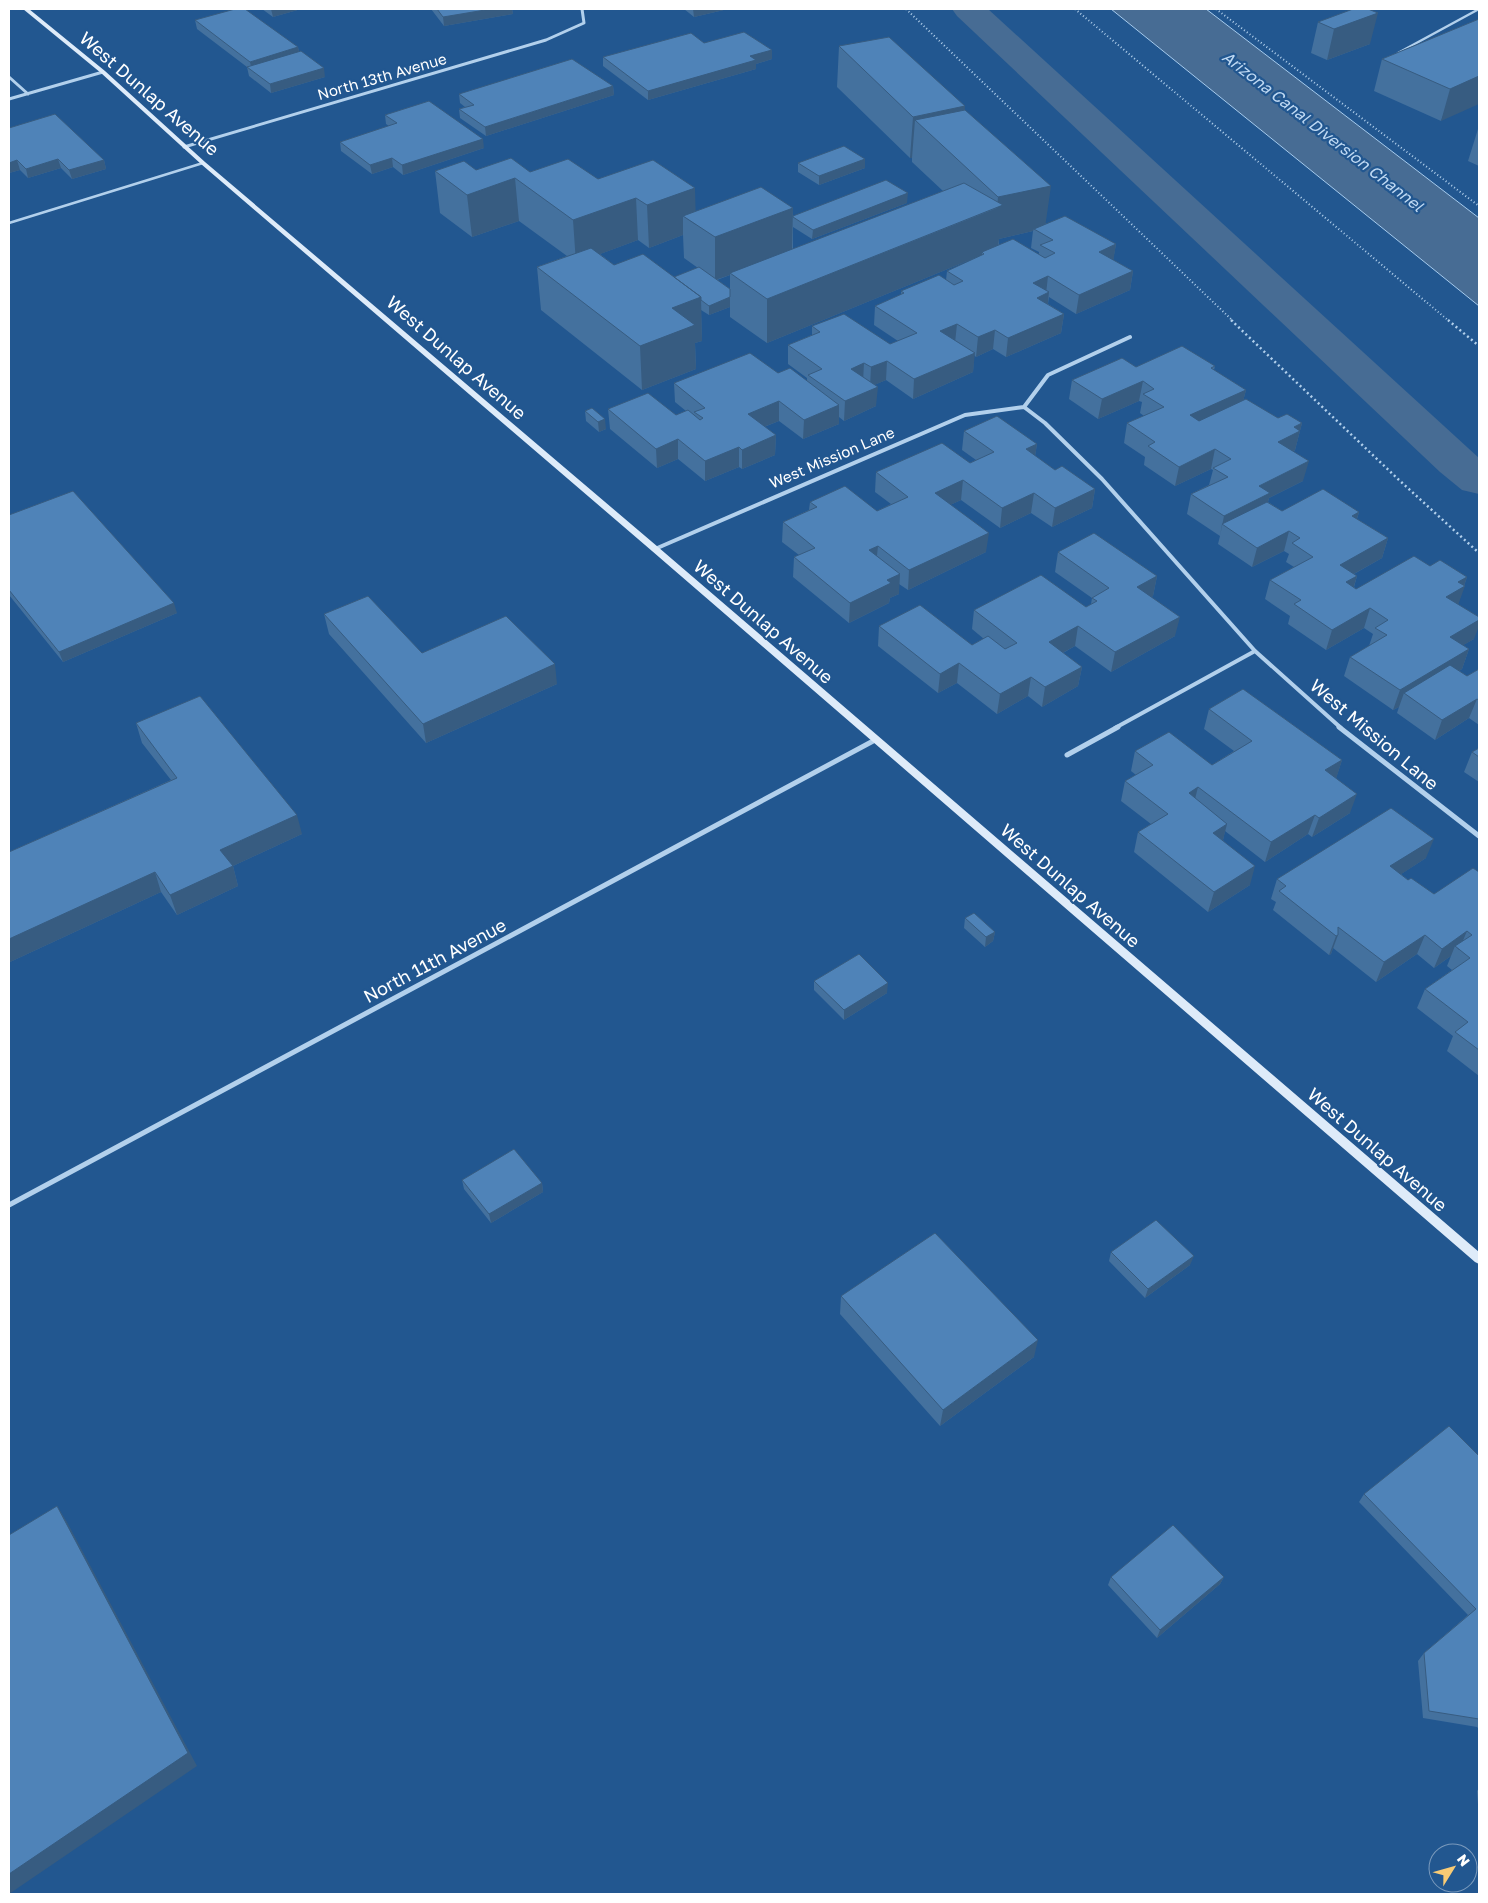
<svg xmlns="http://www.w3.org/2000/svg" width="1488" height="1903" font-family="'Golos Text',sans-serif">
  <rect width="100%" height="100%" fill="#225790"/>
  <path fill="#476c94" stroke="#a6cbed" d="M1111,9H1206L1479,218V306Z"/>
  <g fill="none" stroke-linecap="round" stroke-linejoin="round">
    <path fill="#476c94" fill-rule="evenodd" d="M952,9H988L1479,458V494L1462,490L1440,472L957,16Z"/>
    <path stroke="#b2d0ec" stroke-width="2" stroke-dasharray="1 2.5" stroke-linecap="butt" d="M906,9L1233,321
      M1075,9L1449,321
      M1216,9L1479,206"/>
    <path stroke="#b2d0ec" stroke-width="2.5" stroke-dasharray="2 3" stroke-linecap="butt" d="M1231,320L1399,480L1479,553
      M1448,320L1479,346"/>
    <path stroke="#b2d0ec" stroke-width="2.5" d="M1398,53L1479,9
      M9,223L203,163"/>
    <path stroke="#b2d0ec" stroke-width="3" d="M9,77L28,94
      M9,99L103,72
      M184,147L546,40L584,23L582,9"/>
    <path stroke="#b2d0ec" stroke-width="4" d="M1024,407L1045,423L1102,479L1255,651L1341,728
      M655,549L965,415L1024,407L1048,375L1130,337
      M1115,728L1255,651"/>
    <path stroke="#b2d0ec" stroke-width="5" d="M1339,727L1479,836
      M1067,755L1118,727
      M9,1205L875,740"/>
    <path fill="#deebf9" fill-rule="evenodd" d="M23,9H29L105,71L205,162L658,547L1479,1252V1264L1475,1262L652,551L201,164L101,73Z"/>
  </g>
  <path fill="#44719e" fill-rule="evenodd" d="M262,9H301L273,17Z
    M431,9H512L513,14L444,26Z
    M684,9H728L694,17Z
    M1479,19L1441,121L1374,91L1382,59Z
    M195,20L298,47L299,52L325,77L271,93L249,76L247,67L197,29Z
    M1318,22L1370,44L1327,60L1311,53Z
    M839,46L965,110L1046,224L1116,244L1113,260L1133,271L1130,290L1076,314L1049,297L1048,304L1064,314L1061,333L1006,357L993,349L976,357L974,355L973,372L913,399L886,380L874,385L876,406L844,421L839,417V424L803,439L779,421L764,427L776,435L775,455L742,469L739,467L705,481L678,459L657,468L610,429L608,409L676,415L686,411L675,402L674,383L778,373L807,381V378L788,364V345L812,335V326L890,344L898,341L874,325L875,306L901,295V291L946,280L947,271L982,255L767,343L730,317V307L709,315L701,310L702,341L695,343L696,369L642,390L541,310L537,267L567,256L519,221L472,237L440,213L435,171L476,170L530,172L598,179L696,211L793,208V216L907,203L812,239L793,227V249L943,191L912,162V158H910L837,87ZM1033,231L1031,248L1039,252V254L999,246V239ZM683,235L684,258L698,268L674,277L614,265L600,254L638,240L649,248ZM730,275V289L717,280Z
    M603,57L772,59L756,64V69L648,100L603,66Z
    M613,86L614,95L486,136L460,118L459,109L465,107L460,103L459,94Z
    M385,115L484,148L403,175L393,167L372,174L341,151L340,142L389,126L386,124Z
    M9,128L104,160L106,169L72,179L61,168L28,178L20,170L9,173Z
    M1479,128V166L1468,161L1478,129Z
    M865,159V168L819,185L798,172V163Z
    M1215,366L1214,370L1246,390L1243,401L1278,418L1302,423L1295,450L1293,452L1303,481L1269,498L1268,502L1282,511L1359,512L1357,519L1388,538L1382,558L1354,574L1357,576L1354,587L1356,589L1430,566L1467,577L1458,604L1474,639L1463,645L1469,649L1462,669L1459,671L1467,676L1479,669V725L1469,718L1435,740L1397,713L1399,707L1393,710L1344,676L1350,657L1369,646L1373,634L1364,628L1326,650L1288,624L1290,616L1265,599L1270,580L1294,567L1286,562L1289,554L1284,551L1252,567L1218,544L1220,536L1187,514L1191,494L1209,485L1213,470L1211,469L1175,486L1144,465L1145,457L1124,443L1127,423L1144,416L1140,413L1142,402L1139,401L1098,419L1069,399L1072,380L1136,367Z
    M592,408L606,429L599,432L586,421L585,411Z
    M964,431L1037,444L1035,456L1055,470L1095,489L1092,508L1052,527L1031,513L1000,528L961,500L950,505L986,552L908,590L899,584V594L890,598L889,603L849,623L793,577L794,557L799,555L782,542L783,522L809,510L810,502L877,511L891,504L875,492L876,472L970,463L976,460L962,450Z
    M9,515L177,613L63,662L9,595Z
    M1058,552L1157,576L1153,596L1151,597L1175,636L1111,672L1075,646L1063,653L1082,667L1078,686L1042,707L1028,696L997,714L957,683L938,693L878,646L879,626L972,645L984,639L972,629L974,610L1086,607L1091,604L1092,598L1055,572Z
    M324,614L422,653L557,684L426,743L329,634Z
    M1209,709L1342,760L1336,778L1350,813L1312,837L1308,834L1265,862L1225,831L1223,840L1250,885L1208,912L1134,852L1138,832L1151,824L1121,801L1125,781L1136,775L1131,771L1135,751L1212,765L1234,751L1204,729Z
    M136,723L302,834L233,866L238,886L177,915L161,892L10,962L9,959V852L171,780L142,743Z
    M1479,748V782L1464,772L1472,752Z
    M1426,858L1401,874L1408,880L1434,894L1479,872V1076L1447,1051L1453,1036L1417,1008L1425,989L1452,970L1447,966L1451,956L1434,968L1417,954L1376,982L1333,948L1331,954L1329,955L1273,910L1276,902L1271,899L1277,879Z
    M965,918L995,932L993,941L985,947L964,928Z
    M814,981L887,993L844,1020L814,990Z
    M462,1180L542,1183L543,1192L491,1223L464,1189Z
    M1111,1252L1190,1265L1145,1298L1109,1261Z
    M841,1296L1034,1357L940,1426L840,1314Z
    M1479,1456V1729L1477,1727L1423,1718L1418,1661L1424,1653L1468,1615L1359,1502L1364,1494Z
    M1111,1577H1224L1220,1584L1157,1638L1108,1585Z
    M1479,1788V1818L1477,1791Z"/>
  <path fill="#375c81" d="M271,9H301L273,17Z
    M491,9H512L513,14L444,26L443,17Z
    M693,9H728L694,17Z
    M1378,13L1370,44L1327,60L1334,29Z
    M298,47L300,56L252,71L250,62Z
    M772,50V59L756,64V69L648,100V91L750,56Z
    M324,68L325,77L271,93L270,84Z
    M1479,76V104L1441,121L1450,89Z
    M613,86L614,95L486,136L485,127Z
    M965,106L962,148L915,120L912,158H910L913,117Z
    M483,139L484,148L403,175L402,165Z
    M392,158L393,167L372,174L370,165Z
    M58,159L61,168L28,178L26,169Z
    M865,159V168L819,185V176Z
    M17,160L20,170L9,173V163Z
    M104,160L106,169L72,179L69,170Z
    M515,178L519,221L472,237L467,195Z
    M1051,186L1045,228L1034,229L1033,231L999,239L998,248L982,252V255L767,343V299L997,208L998,197Z
    M695,188L696,225L683,216V235L649,248L647,205Z
    M908,193L907,203L812,239L813,230Z
    M636,198L638,240L576,263L573,220Z
    M793,208L792,251L730,273V275L715,280V237Z
    M1116,244L1113,263L1099,252Z
    M1133,271L1130,290L1076,314L1079,295Z
    M1048,276L1046,294L1049,292L1047,311L1034,316L1033,283Z
    M701,297L702,341L695,343L696,369L642,390L640,346L672,308Z
    M730,297V307L709,315V306Z
    M1064,314L1061,333L1006,357L1008,338Z
    M957,324L955,343L940,331Z
    M995,330L993,349L976,357L978,337Z
    M975,353L973,372L913,399L914,379Z
    M887,361L886,380L870,387L871,367Z
    M864,363L863,382L851,369Z
    M1143,381L1139,401L1098,419L1102,399Z
    M878,387L876,406L844,421L845,401Z
    M1246,390L1241,409L1186,435L1190,415Z
    M779,401V421L748,433V414Z
    M839,405V424L803,439L804,420Z
    M605,419L606,429L599,432L598,422Z
    M1302,423L1295,450L1273,462L1278,442L1294,427Z
    M776,435L775,455L742,469V450Z
    M678,439V459L657,468L656,449Z
    M1037,444L1034,463L1026,449Z
    M739,447V467L705,481V461Z
    M1215,449L1211,469L1175,486L1179,467Z
    M1309,461L1303,481L1269,498L1265,513L1222,524L1220,536L1224,516L1259,486Z
    M963,480L961,500L933,513L935,493Z
    M1095,489L1092,508L1052,527L1055,508Z
    M1034,493L1031,513L1000,528L1002,508Z
    M1359,512L1353,531L1352,516Z
    M1289,531L1284,551L1252,567L1257,548Z
    M989,533L986,552L908,590L909,570Z
    M1388,538L1382,558L1334,585L1340,565Z
    M878,546L876,565L869,550Z
    M900,574L899,594L890,598L889,603L849,623L850,603L887,580Z
    M1157,576L1153,596L1133,607L1137,587Z
    M1357,576L1351,596L1346,582Z
    M1467,577L1464,586H1465L1458,605L1446,597L1458,582Z
    M174,603L177,613L63,662L59,652Z
    M1370,608L1364,628L1326,650L1332,630Z
    M1180,617L1175,636L1111,672L1115,652Z
    M1479,620V626L1474,639L1443,657L1450,637Z
    M1078,626L1075,646L1046,662L1049,642Z
    M1469,649L1462,669L1412,699L1404,693L1399,707L1393,710L1400,690Z
    M959,663L957,683L938,693L940,674Z
    M555,664L557,684L426,743L423,724Z
    M1082,667L1078,686L1042,707L1045,687Z
    M1031,677L1028,696L997,714L1000,694Z
    M1477,699L1469,718L1435,740L1442,720Z
    M1342,760L1336,779L1325,770Z
    M1198,787L1193,807L1189,793Z
    M1357,794L1350,813L1312,837L1319,818Z
    M297,815L302,834L233,866L238,886L177,915L170,895L220,850Z
    M1315,815L1308,834L1265,862L1271,842Z
    M1227,824L1222,844L1213,833Z
    M1434,839L1426,858L1383,886L1390,866Z
    M1255,866L1250,885L1208,912L1214,892Z
    M155,872L161,892L10,962L9,958V939Z
    M1467,931L1459,950L1455,946L1451,956L1434,968L1442,949Z
    M995,932L993,941L985,947L986,937Z
    M1338,935L1331,954L1329,955L1336,936Z
    M1425,935L1417,954L1376,982L1384,962Z
    M888,983L887,993L844,1020V1010Z
    M542,1183L543,1192L491,1223L489,1214Z
    M1194,1256L1190,1265L1145,1298L1148,1289Z
    M1038,1340L1034,1357L940,1426L943,1410Z
    M57,1506L67,1522L197,1766L9,1894V1874Z
    M1224,1577L1220,1584L1157,1638L1160,1630Z"/>
  <path fill="#4f83b8" stroke="#375c81" d="M235,9H245L298,47L250,62L195,20Z
    M437,9H491L443,17Z
    M1353,9H1368L1378,13L1334,29L1318,22Z
    M1479,19V76L1450,89L1382,59Z
    M744,32L772,50L750,56L756,60L648,91L603,57L691,33L704,43Z
    M889,37L965,106L913,117L839,46Z
    M301,51L324,68L270,84L247,67Z
    M572,59L613,86L485,127L459,109L474,105L459,94Z
    M429,101L483,139L402,165L392,158L370,165L340,142L397,123L385,115Z
    M965,110L1051,186L998,197L915,120Z
    M55,114L104,160L69,170L58,159L26,169L17,160L9,163V128Z
    M844,146L865,159L819,176L798,163Z
    M511,158L530,172L568,159L598,179L653,160L695,188L647,205L636,198L573,220L515,178L467,195L435,171L464,161L476,170Z
    M886,180L908,193L813,230L793,217V216Z
    M964,183L1003,205L767,299L730,273Z
    M761,187L793,208L715,237L683,216Z
    M1065,216L1116,244L1099,252L1133,271L1079,295L1048,276L1033,283L1049,292L1037,298L1064,314L1008,338L995,330L978,337L957,324L940,331L975,353L914,379L887,361L871,367L864,363L851,369L878,387L845,401L808,375L822,369L788,345L820,332L812,326L844,314L890,344L917,333L875,306L904,293L901,291L939,275L954,285L963,281L947,271L984,254L982,252L1013,239L1045,258L1055,253L1040,245L1053,240L1034,229Z
    M591,248L614,265L643,254L701,297L672,308L695,325L640,346L537,267Z
    M699,267L730,289V297L709,306L701,300V297L674,277Z
    M1182,346L1215,366L1211,368L1246,390L1190,415L1199,421L1246,399L1278,418L1287,414L1302,423L1294,427L1300,431L1278,442L1309,461L1259,486L1270,493L1224,516L1191,494L1228,477L1213,468L1231,459L1215,449L1179,467L1148,446L1155,442L1127,423L1164,407L1143,394L1154,389L1143,381L1102,399L1072,380L1122,358L1136,367Z
    M750,353L778,373L790,368L839,405L804,420L779,401L748,414L776,435L742,450L739,447L705,461L678,439L656,449L608,409L648,393L676,415L688,410L700,420L703,418L694,412L705,408L674,383Z
    M592,408L605,419L598,422L585,411Z
    M997,416L1037,444L1026,449L1055,470L1062,466L1095,489L1055,508L1034,493L1002,508L963,480L935,493L989,533L909,570L878,546L869,550L900,574L887,580L891,583L850,603L794,557L815,548L783,522L817,507L810,502L845,486L877,511L908,497L876,472L942,443L970,463L994,452L964,431Z
    M1323,489L1359,512L1352,516L1388,538L1340,565L1357,576L1346,582L1356,589L1414,556L1430,566L1440,560L1467,577L1458,582L1465,586L1446,597L1479,617V620L1450,637L1469,649L1400,690L1350,657L1387,635L1375,628L1388,620L1370,608L1332,630L1294,604L1301,600L1270,580L1313,557L1292,543L1300,538L1289,531L1257,548L1222,524L1267,502L1282,511Z
    M73,491L174,603L59,652L9,590V515Z
    M1094,533L1157,576L1137,587L1180,617L1115,652L1078,626L1049,642L1082,667L1045,687L1031,677L1000,694L959,663L940,674L879,626L920,605L972,645L988,636L1005,649L1017,643L974,610L1041,575L1086,607L1097,601L1092,598L1109,588L1058,552Z
    M368,596L422,653L506,616L555,664L423,724L324,614Z
    M1450,665L1467,676L1479,669V700L1477,699L1442,720L1404,693Z
    M1243,689L1342,760L1325,770L1357,794L1319,818L1315,815L1271,842L1198,787L1189,793L1227,824L1213,833L1255,866L1214,892L1138,832L1168,814L1125,781L1153,765L1135,751L1169,732L1212,765L1252,741L1209,709Z
    M200,696L297,815L220,850L233,866L170,895L155,872L9,939V852L177,778L136,723Z
    M1479,748V757L1472,752Z
    M1391,808L1434,839L1390,866L1408,880L1411,878L1434,894L1473,868L1479,872V1050L1455,1032L1468,1022L1425,989L1470,958L1455,946L1472,935L1467,931L1442,949L1425,935L1384,962L1338,927V935L1336,936L1279,891L1286,886L1277,879Z
    M974,913L995,932L986,937L965,918Z
    M859,954L888,983L844,1010L814,981Z
    M514,1149L542,1183L489,1214L462,1180Z
    M1156,1220L1194,1256L1148,1289L1111,1252Z
    M935,1233L1038,1340L943,1410L841,1296Z
    M1449,1426L1479,1456V1719L1429,1711L1424,1653L1476,1609L1364,1494Z
    M57,1506L188,1753L9,1874V1535Z
    M1173,1525L1224,1577L1160,1630L1111,1577Z"/>
  <g text-anchor="middle" stroke-width="4.5" stroke-linejoin="round" paint-order="stroke">
    <g font-size="15" fill="#fff" stroke="#225790">
      <text transform="translate(382 77) rotate(-16)" y="5">North 13th Avenue</text>
      <text transform="translate(832 458) rotate(-23)" y="5">West Mission Lane</text>
    </g>
    <g font-size="16" font-style="italic" fill="#bfd9f3" stroke="#225790">
      <text transform="translate(1323 131) rotate(38)" y="6">Arizona Canal Diversion Channel</text>
    </g>
    <g font-size="18" fill="#fff" stroke="#225790">
      <text transform="translate(149 94) rotate(41)" y="6">West Dunlap Avenue</text>
      <text transform="translate(456 358) rotate(41)" y="6">West Dunlap Avenue</text>
      <text transform="translate(763 622) rotate(41)" y="6">West Dunlap Avenue</text>
      <text transform="translate(1374 735) rotate(40)" y="6">West Mission Lane</text>
      <text transform="translate(1070 886) rotate(41)" y="6">West Dunlap Avenue</text>
      <text transform="translate(435 961) rotate(-28)" y="6">North 11th Avenue</text>
      <text transform="translate(1377 1150) rotate(41)" y="6">West Dunlap Avenue</text>
    </g>
  </g>
  <rect width="1488" height="1903" fill="none" stroke="#ffffff" stroke-width="20"/>
  <g transform="translate(1453 1868) rotate(53)"><circle r="24" fill="#225790" stroke="#7a9abc"/>
  <path d="M0-4L9 19L0 12L-9 19Z" fill="#f8cb75"/>
  <text y="-8" font-size="14" font-weight="bold" text-anchor="middle" fill="#ffffff">N</text>
  </g>
</svg>
